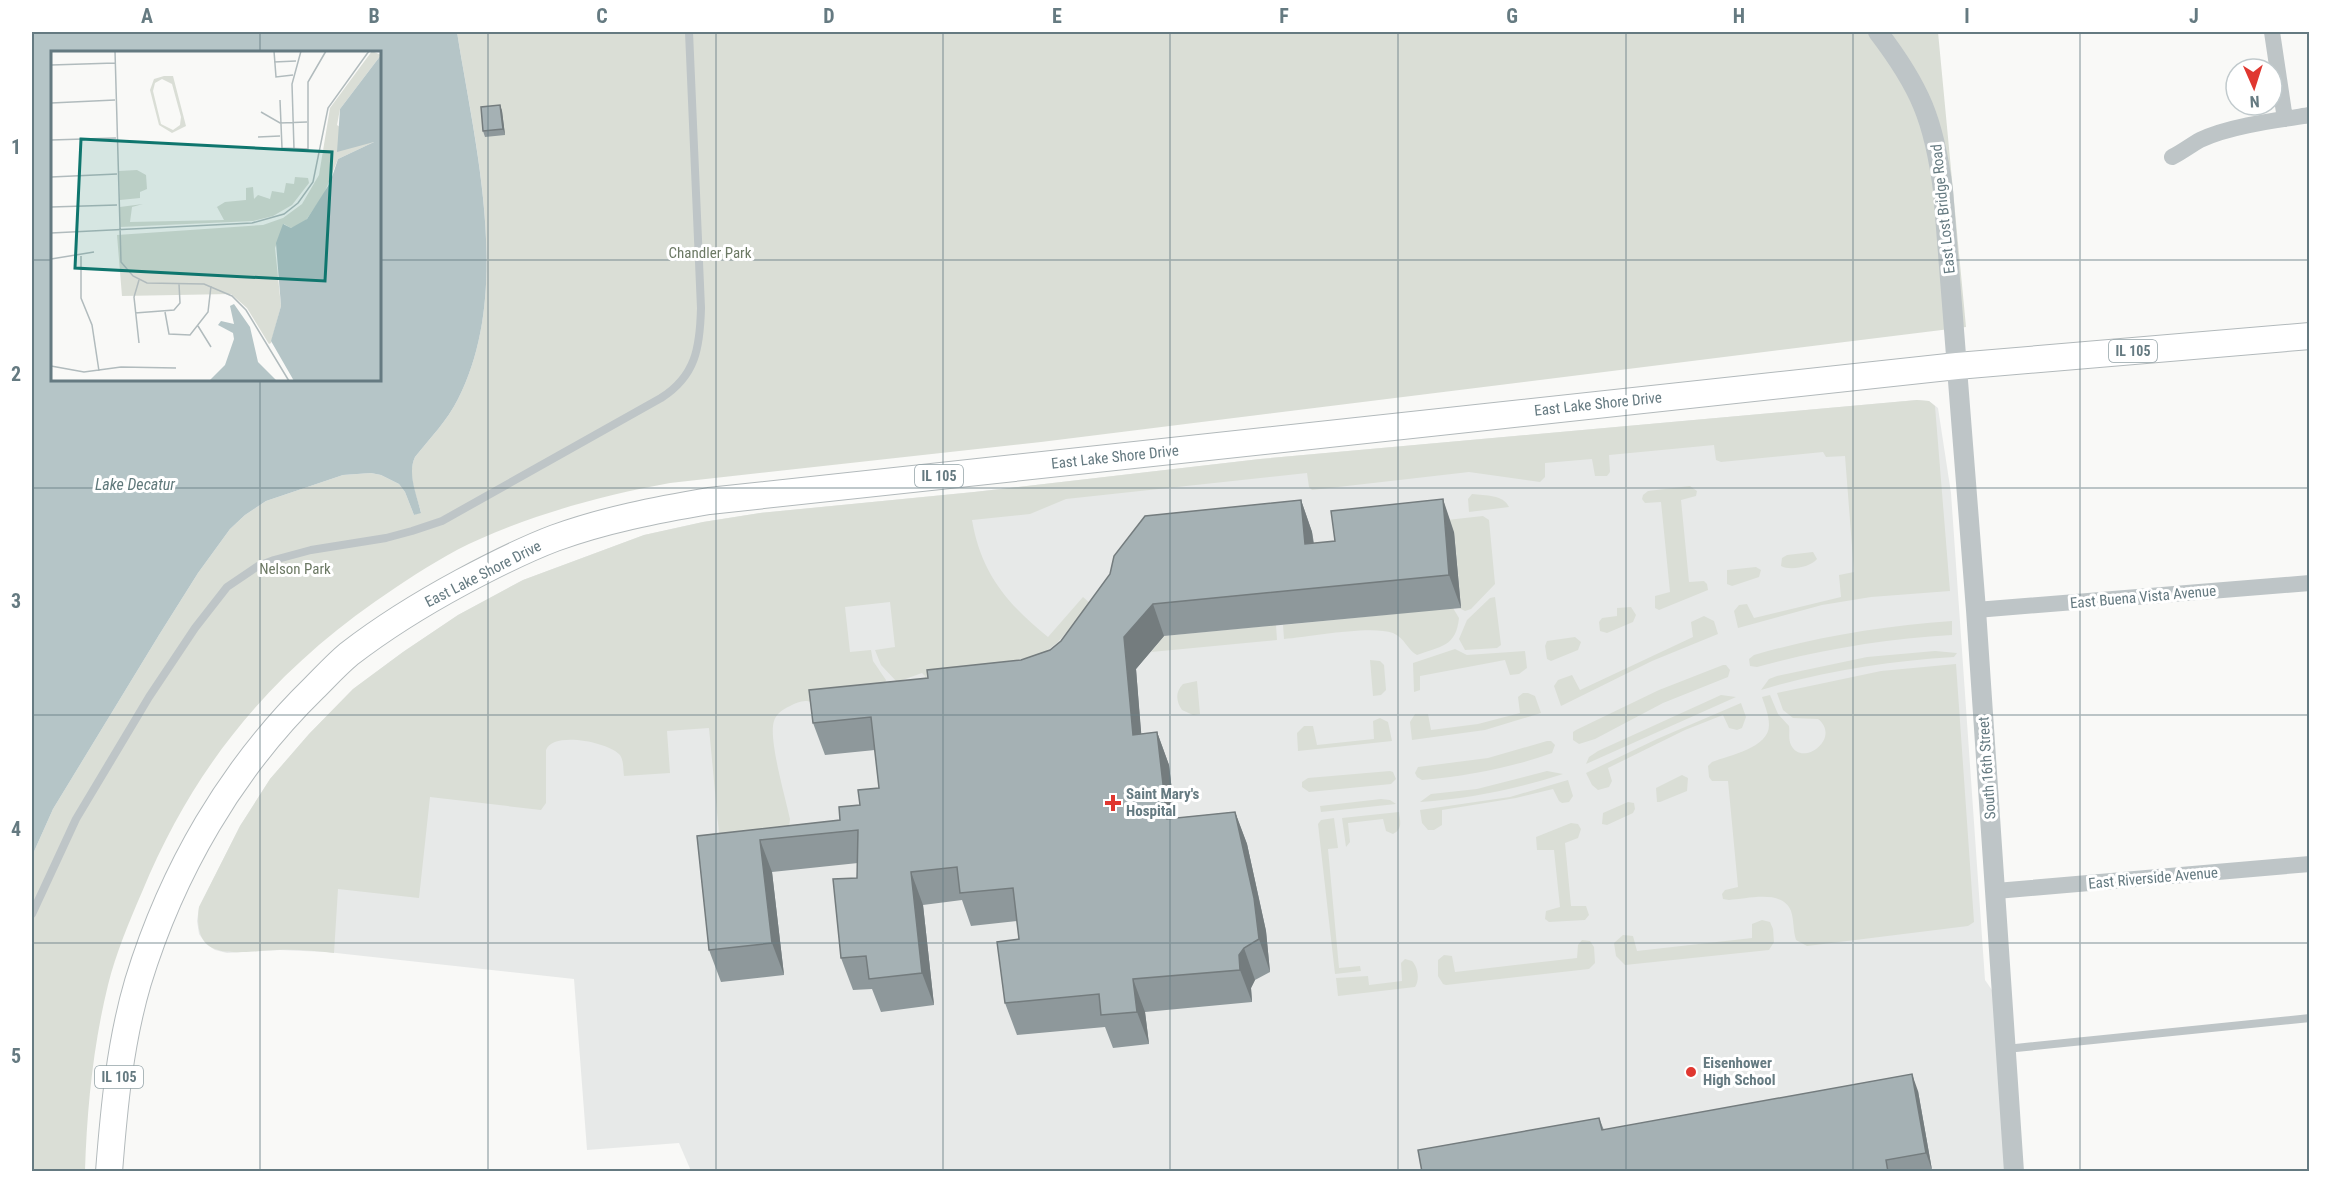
<svg xmlns="http://www.w3.org/2000/svg" width="2341" height="1203" font-family="'Roboto Condensed',sans-serif">
  <rect width="100%" height="100%" fill="#f9f9f7"/>
  <path fill="#e7e9e8" d="M1917,400L1929,401L1938,408L1951,493L1985,980L2003,1006L2014,1171H691L679,1143L587,1150L574,979L327,952L280,950L227,953L215,950L206,944L199,934L197,921L199,907L240,826L270,779L309,734L353,689L403,652L458,615L523,580L644,535L703,522L760,513L974,492L1260,459Z"/>
  <path fill="#daded6" d="M457,32H1938L1966,327L1041,442L670,483C605,495 541,512 480,539C450,552 422,570 395,588C277,666 196,761 142,892C129,922 116,953 108,985C93,1046 87,1109 85,1171L32,1172V856L53,809L159,635L198,573L230,529L245,515L266,501L343,475L371,473L381,475L399,484L405,492L414,515L421,512C416,495 407,474 415,457C430,438 447,421 458,399C513,291 475,145 457,32Z
    M1917,400L1929,401L1935,406L1950,591L1871,597L1822,605L1738,628L1734,611L1739,605L1747,604L1754,618L1841,597L1839,575L1854,572L1845,456L1826,457L1823,452L1721,462L1716,460L1714,445L1609,455L1610,472L1607,476H1595L1592,459L1545,463V477L1540,482L1469,472L1312,490L1309,487L1307,473L1066,499L1030,514L972,520C981,573 1007,604 1048,637L1083,597L1091,604L1058,642L1039,657L1020,659L928,685L925,676L922,673L897,682L881,665L875,650L895,647L890,602L845,607L850,652L871,650L873,661L886,680L885,683L813,703C805,699 798,702 790,706C783,709 776,714 774,721C768,739 786,799 790,819L789,827L720,844L709,728L667,731L670,773L624,776C623,769 624,759 619,754C607,742 553,731 546,750V803L541,810L430,797L419,898L338,889L334,953C316,951 296,949 277,950C238,951 191,965 199,907L240,826L270,779L309,734L353,689L403,652L458,615L523,580L644,535L703,522L760,513L974,492L1260,459Z
    M1690,486L1697,491L1696,496L1681,500L1689,582L1704,581L1707,584L1708,590L1659,610L1655,608V596L1670,592L1661,502L1645,503L1642,499L1643,495L1648,491Z
    M1472,494C1486,496 1503,494 1509,507L1469,512L1468,499Z
    M1483,516L1489,520L1495,584L1471,609L1465,611L1459,608L1461,607L1454,532L1420,523Z
    M1813,552L1817,559C1811,567 1790,571 1781,566L1782,558L1787,555Z
    M1756,567L1761,570L1759,577L1732,586L1727,584V570Z
    M1495,597L1501,645L1497,648L1465,650L1459,639L1467,620L1490,598Z
    M1631,607L1636,615L1633,622L1607,633L1600,631L1599,622L1602,618L1617,616V608Z
    M1453,608L1459,618C1456,647 1441,646 1417,655C1408,651 1405,638 1393,633C1370,625 1310,637 1284,639L1283,625Z
    M1704,616L1714,621L1718,634L1652,661L1561,706L1554,686L1558,680L1572,675L1580,690L1693,637L1691,622Z
    M1952,621V635C1886,639 1822,649 1757,667L1750,666L1749,659L1754,655C1819,636 1884,626 1952,621Z
    M1276,625L1277,640L1151,652L1164,636Z
    M1575,637L1581,642L1578,650L1551,661L1547,659L1545,646L1547,641Z
    M1455,649L1467,655L1525,651L1527,668L1519,674L1510,675L1505,660L1420,676V690L1414,692L1413,663Z
    M1935,651L1957,653L1954,657C1889,661 1824,671 1761,690L1769,679L1777,676L1867,657Z
    M1370,660L1380,661L1384,665L1386,690L1381,695L1373,696Z
    M1956,664L1974,922L1968,926L1807,946L1796,940C1793,931 1794,920 1791,911C1783,889 1747,899 1729,900L1723,899L1722,894L1725,890L1738,887L1728,781H1712L1709,777L1708,766L1712,762C1730,755 1769,748 1769,725C1769,715 1765,706 1762,697L1770,695L1778,714L1789,726C1790,732 1788,739 1791,745C1802,768 1842,738 1818,719L1793,718L1783,710L1777,693L1881,671Z
    M1723,665H1726L1730,670L1728,677L1663,703L1595,739L1579,744L1573,740V732L1576,730L1659,690Z
    M1197,681L1200,714L1193,715L1182,710C1176,701 1175,692 1183,684Z
    M1523,693H1528L1535,696L1541,713L1485,730L1412,740L1410,722L1415,714H1428L1431,730L1478,724L1520,713L1518,697Z
    M1721,695L1736,697L1586,764L1589,757L1598,751Z
    M1741,703L1746,717L1742,728L1737,730L1729,728L1723,715L1685,730L1608,768L1612,781L1609,787L1598,790L1592,785L1586,773L1657,739Z
    M1380,718L1388,722L1392,741L1298,751L1297,733L1304,726H1313L1317,745L1374,739L1373,721Z
    M1547,741H1551L1555,745L1552,753C1510,768 1467,776 1422,780L1417,777L1415,773L1418,767L1488,758Z
    M1390,771L1393,772L1396,779L1391,784L1309,792L1302,787V782L1308,778Z
    M1547,771L1563,774C1517,789 1468,799 1420,802L1431,794L1477,789Z
    M1682,775L1688,778L1687,791L1660,802H1657L1656,788Z
    M1568,780L1573,796L1569,802L1562,803L1559,801L1553,789L1516,798L1442,810V825L1434,830H1428L1422,823L1420,810L1510,797Z
    M1381,799L1390,800L1396,804L1321,812L1320,806Z
    M1628,802L1634,803L1635,809L1633,813L1607,825L1602,824L1603,813Z
    M1399,812C1400,821 1403,829 1393,834L1386,831L1383,819L1348,823L1350,842L1346,847L1342,818Z
    M1334,818L1338,848L1328,849L1339,968L1360,966L1361,971L1335,974L1318,824L1321,820Z
    M1571,823L1578,824L1581,829L1578,838L1565,843L1571,906H1586L1589,915L1585,920L1549,922L1545,919L1546,911L1560,907L1554,850H1537L1536,837Z
    M1762,920L1770,922L1773,929L1774,942L1769,950L1625,965L1616,956L1614,943L1623,935L1633,936L1637,951L1752,938V924Z
    M1582,940L1590,941L1594,947L1595,963L1589,969L1446,985L1443,984L1438,976V960L1444,955L1452,956L1455,972L1577,958L1578,945Z
    M1405,959L1412,961C1418,967 1420,980 1415,987L1338,996L1336,978L1368,976L1369,985L1402,981L1401,963Z"/>
  <path fill="#b5c5c7" fill-rule="evenodd" d="M32,32H457C475,146 513,291 458,399C447,421 430,438 415,457C407,474 417,495 421,513L414,515L405,492L399,484L381,475L371,473L343,475L266,501L245,515L230,529L198,573L159,635L53,809L32,856ZM52,52H380V380H52Z"/>
  <g fill="none" stroke-linecap="round" stroke-linejoin="round">
    <g stroke="#b2b9bb" stroke-width="28">
      <path id="primary" d="M109,1172C114,1108 120,1043 138,982C172,871 231,769 314,688C325,677 337,664 349,654C384,627 423,603 462,582C492,566 523,550 555,538C605,520 656,510 709,501L1957,366L2310,336"/>
    </g>
    <path stroke="#bec5c7" stroke-width="8" d="M32,914L76,819L149,697L195,628L227,587L258,566L274,560L311,550L386,538L412,531L442,521L661,398C696,376 700,347 701,308L689,32
      M2006,1049L2310,1018"/>
    <path stroke="#bec5c7" stroke-width="16" d="M2272,32L2285,119
      M2172,157C2182,152 2191,145 2200,140C2229,126 2277,120 2310,115
      M1976,610L2310,583
      M1996,891L2310,864"/>
    <path stroke="#bec5c7" stroke-width="20" d="M1878,32C1920,87 1934,120 1943,190L1976,610L2014,1172"/>
    <use href="#primary" stroke="#fff" stroke-width="26"/>
  </g>
  <path fill="#8e989b" d="M500,105L502,111L505,135L485,137L483,131Z
    M1301,500L1312,532L1314,543L1454,532L1461,608L1164,636L1136,669L1141,734L1157,732L1169,765L1175,818L1235,812L1247,844L1266,931L1270,972L1255,980L1251,988L1252,1002L1145,1012L1149,1044L1113,1048L1105,1027L1017,1035L1005,1003L1019,939L1017,921L971,926L962,900L923,905L934,1005L881,1012L872,989L853,990L841,958L857,878L858,863L772,872L784,975L721,982L709,950L697,836L840,820L860,805L879,788L875,750L825,755L813,723L928,678L1021,660L1050,650Z
    M1918,1091L1932,1170L1923,1172H1422L1599,1118L1604,1130Z"/>
  <path fill="#747c7e" d="M500,105L502,111L505,135L503,129Z
    M1443,499L1454,532L1461,608L1449,575Z
    M1301,500L1312,532L1317,576L1305,544Z
    M1153,604L1164,636L1136,669L1144,767L1133,735L1124,637Z
    M1157,732L1169,765L1179,851L1167,819Z
    M1235,812L1247,844L1266,931L1270,972L1259,939Z
    M760,840L772,872L784,975L772,943Z
    M911,872L923,905L934,1005L922,973Z
    M1244,948L1255,980L1251,988L1252,1002L1240,970L1239,955Z
    M1133,979L1145,1012L1149,1044L1137,1012Z
    M1912,1074L1918,1091L1932,1170L1926,1153Z"/>
  <path fill="#a5b1b4" stroke="#747c7e" stroke-width="1.5" d="M500,105L503,129L483,131L481,107Z
    M1443,499L1449,575L1153,604L1124,637L1133,735L1157,732L1167,819L1235,812L1254,898L1259,939L1244,948L1239,955L1240,970L1133,979L1137,1012L1101,1015L1099,994L1005,1003L997,942L1019,939L1013,888L960,893L957,867L911,872L922,973L869,979L866,956L841,958L833,879L857,878L858,830L760,840L772,943L709,950L697,836L840,820L839,807L860,805L858,790L879,788L871,717L813,723L809,690L928,678L927,670L1021,660L1050,650L1061,641L1110,574L1114,556L1145,516L1301,500L1305,544L1335,541L1331,511Z
    M1912,1074L1926,1153L1886,1160L1888,1172H1422L1418,1150L1599,1118L1602,1130Z"/>
  <path fill="none" stroke="#657a81" stroke-width="1.5" stroke-opacity="0.55" d="M260,32V52M488,32V1172M716,32V1172M943,32V1172M1170,32V1172M1398,32V1172M1626,32V1172M1853,32V1172M2080,32V1172M32,260H52M380,260H2310M260,380V1172M32,488H2310M32,715H2310M32,943H2310"/>
  <g fill="#e03730" stroke="#fff" stroke-width="2">
    <path d="M1110 794h6v6h6v6h-6v6h-6v-6h-6v-6h6z"/>
    <circle cx="1691" cy="1072" r="6"/>
  </g>
  <g text-anchor="middle" stroke-width="6" stroke-linejoin="round" paint-order="stroke">
    <g fill="#fff" stroke="#93a2a7" stroke-width="1.5">
      <rect x="2109" y="340" width="48" height="22" rx="4.5"/>
      <rect x="915" y="465" width="48" height="22" rx="4.5"/>
      <rect x="95" y="1066" width="48" height="22" rx="4.5"/>
    </g>
    <g font-size="14" font-weight="bold" fill="#657a81">
      <text x="2133" y="356">IL 105</text>
      <text x="939" y="481">IL 105</text>
      <text x="119" y="1082">IL 105</text>
    </g>
    <g font-size="15" fill="#657a81" stroke="#fff">
      <text transform="translate(1943 209) rotate(-96)" y="5">East Lost Bridge Road</text>
      <text transform="translate(1598 404) rotate(-6)" y="5">East Lake Shore Drive</text>
      <text transform="translate(1115 457) rotate(-6)" y="5">East Lake Shore Drive</text>
      <text transform="translate(483 574) rotate(-27)" y="5">East Lake Shore Drive</text>
      <text transform="translate(2143 597) rotate(-5)" y="5">East Buena Vista Avenue</text>
      <text transform="translate(1987 768) rotate(-94)" y="5">South 16th Street</text>
      <text transform="translate(2153 878) rotate(-5)" y="5">East Riverside Avenue</text>
    </g>
    <g font-size="15" fill="#6c7964" stroke="#fff">
      <text x="710" y="258">Chandler Park</text>
      <text x="295" y="574">Nelson Park</text>
    </g>
    <g font-size="15" font-weight="bold" fill="#657a81" stroke="#fff" text-anchor="start">
      <text x="1126" y="799">Saint Mary's<tspan x="1126" dy="17">Hospital</tspan></text>
      <text x="1703" y="1068">Eisenhower<tspan x="1703" dy="17">High School</tspan></text>
    </g>
    <g font-size="16" font-style="italic" fill="#60797b" stroke="#fff">
      <text x="135" y="490">Lake Decatur</text>
    </g>
  </g>
  <g transform="translate(51 51)">
    <rect width="330" height="330" fill="#f9f9f7"/>
    <path d="M321,0L330,4L289,58L286,74L312,92L323,91L287,108L273,143L253,172L240,177L233,173L224,197L230,255L220,292L218,293L196,257L180,243L71,245L66,184L212,174L232,167L251,153L268,124L279,57ZM113,25H122L135,75L121,82L108,74L99,39L103,28ZM111,28L121,33L130,66L129,74L122,79L110,73L102,40L104,32ZM86,119L95,124L96,138L89,141V147L69,149L68,120ZM244,126L257,127L258,132L241,154L222,165L202,170L69,176V156L92,153L81,156L79,171L173,169L166,156L161,159L174,151L195,149V137L202,136L203,148L207,144L219,148L221,140L233,142L235,132L243,133Z" fill="#daded6" fill-rule="evenodd"/>
    <path d="M330,4V330H243L220,290L230,255L225,192L232,173L240,177L256,168L279,132L287,108L323,91L286,101L289,58ZM183,253L199,276L207,311L226,330H158L174,314L183,288L182,282L167,274L170,270L183,273L179,255Z" fill="#b5c5c7"/>
    <path fill="none" stroke="#b1bbbd" stroke-width="1.5" d="M64,0L70,211L82,225L96,232L153,233L181,245L195,259L238,330M223,0L225,26L242,24M223,11L245,10M0,14L64,12M229,49L231,97L257,98V31L275,0M0,52L64,49M210,61L229,72L256,71M207,86L229,85M0,89L65,87M243,98L241,33L250,0M0,126L66,123M0,156L66,154M0,182L201,172L233,163L247,152L262,131L277,57L318,0M30,205V247L41,274L48,320M0,208L43,201M88,229L83,246L88,292M114,261L118,283L139,284L157,261L160,235M84,262L123,259L129,252L128,233M147,275L160,296M0,315L33,321L70,316L125,317"/>
    <path fill="#0f766e" fill-opacity="0.15" stroke="#0f766e" stroke-width="3" d="M30,88L281,101L274,230L24,217Z"/>
    <rect width="330" height="330" fill="none" stroke="#657a81" stroke-width="3"/>
  </g>
  <rect width="2341" height="1203" fill="none" stroke="#ffffff" stroke-width="66"/>
  <g transform="translate(2254 87) rotate(177)"><circle r="28" fill="#ffffff" stroke="#c1cacd" stroke-width="1.5"/>
  <path d="M0-4.5L10 22L0 15L-10 22Z" fill="#e03730"/>
  <text y="-9" font-size="16" font-weight="bold" text-anchor="middle" fill="#657a81">N</text>
  </g>
  <rect x="33" y="33" width="2275" height="1137" fill="none" stroke="#657a81" stroke-width="2"/>
  <g font-size="20" text-anchor="middle" font-weight="bold" fill="#657a81">
    <text x="147" y="23">A</text>
    <text x="374" y="23">B</text>
    <text x="602" y="23">C</text>
    <text x="829" y="23">D</text>
    <text x="1057" y="23">E</text>
    <text x="1284" y="23">F</text>
    <text x="1512" y="23">G</text>
    <text x="1739" y="23">H</text>
    <text x="1967" y="23">I</text>
    <text x="2194" y="23">J</text>
    <text x="16" y="154">1</text>
    <text x="16" y="381">2</text>
    <text x="16" y="608">3</text>
    <text x="16" y="836">4</text>
    <text x="16" y="1063">5</text>
  </g>
</svg>
